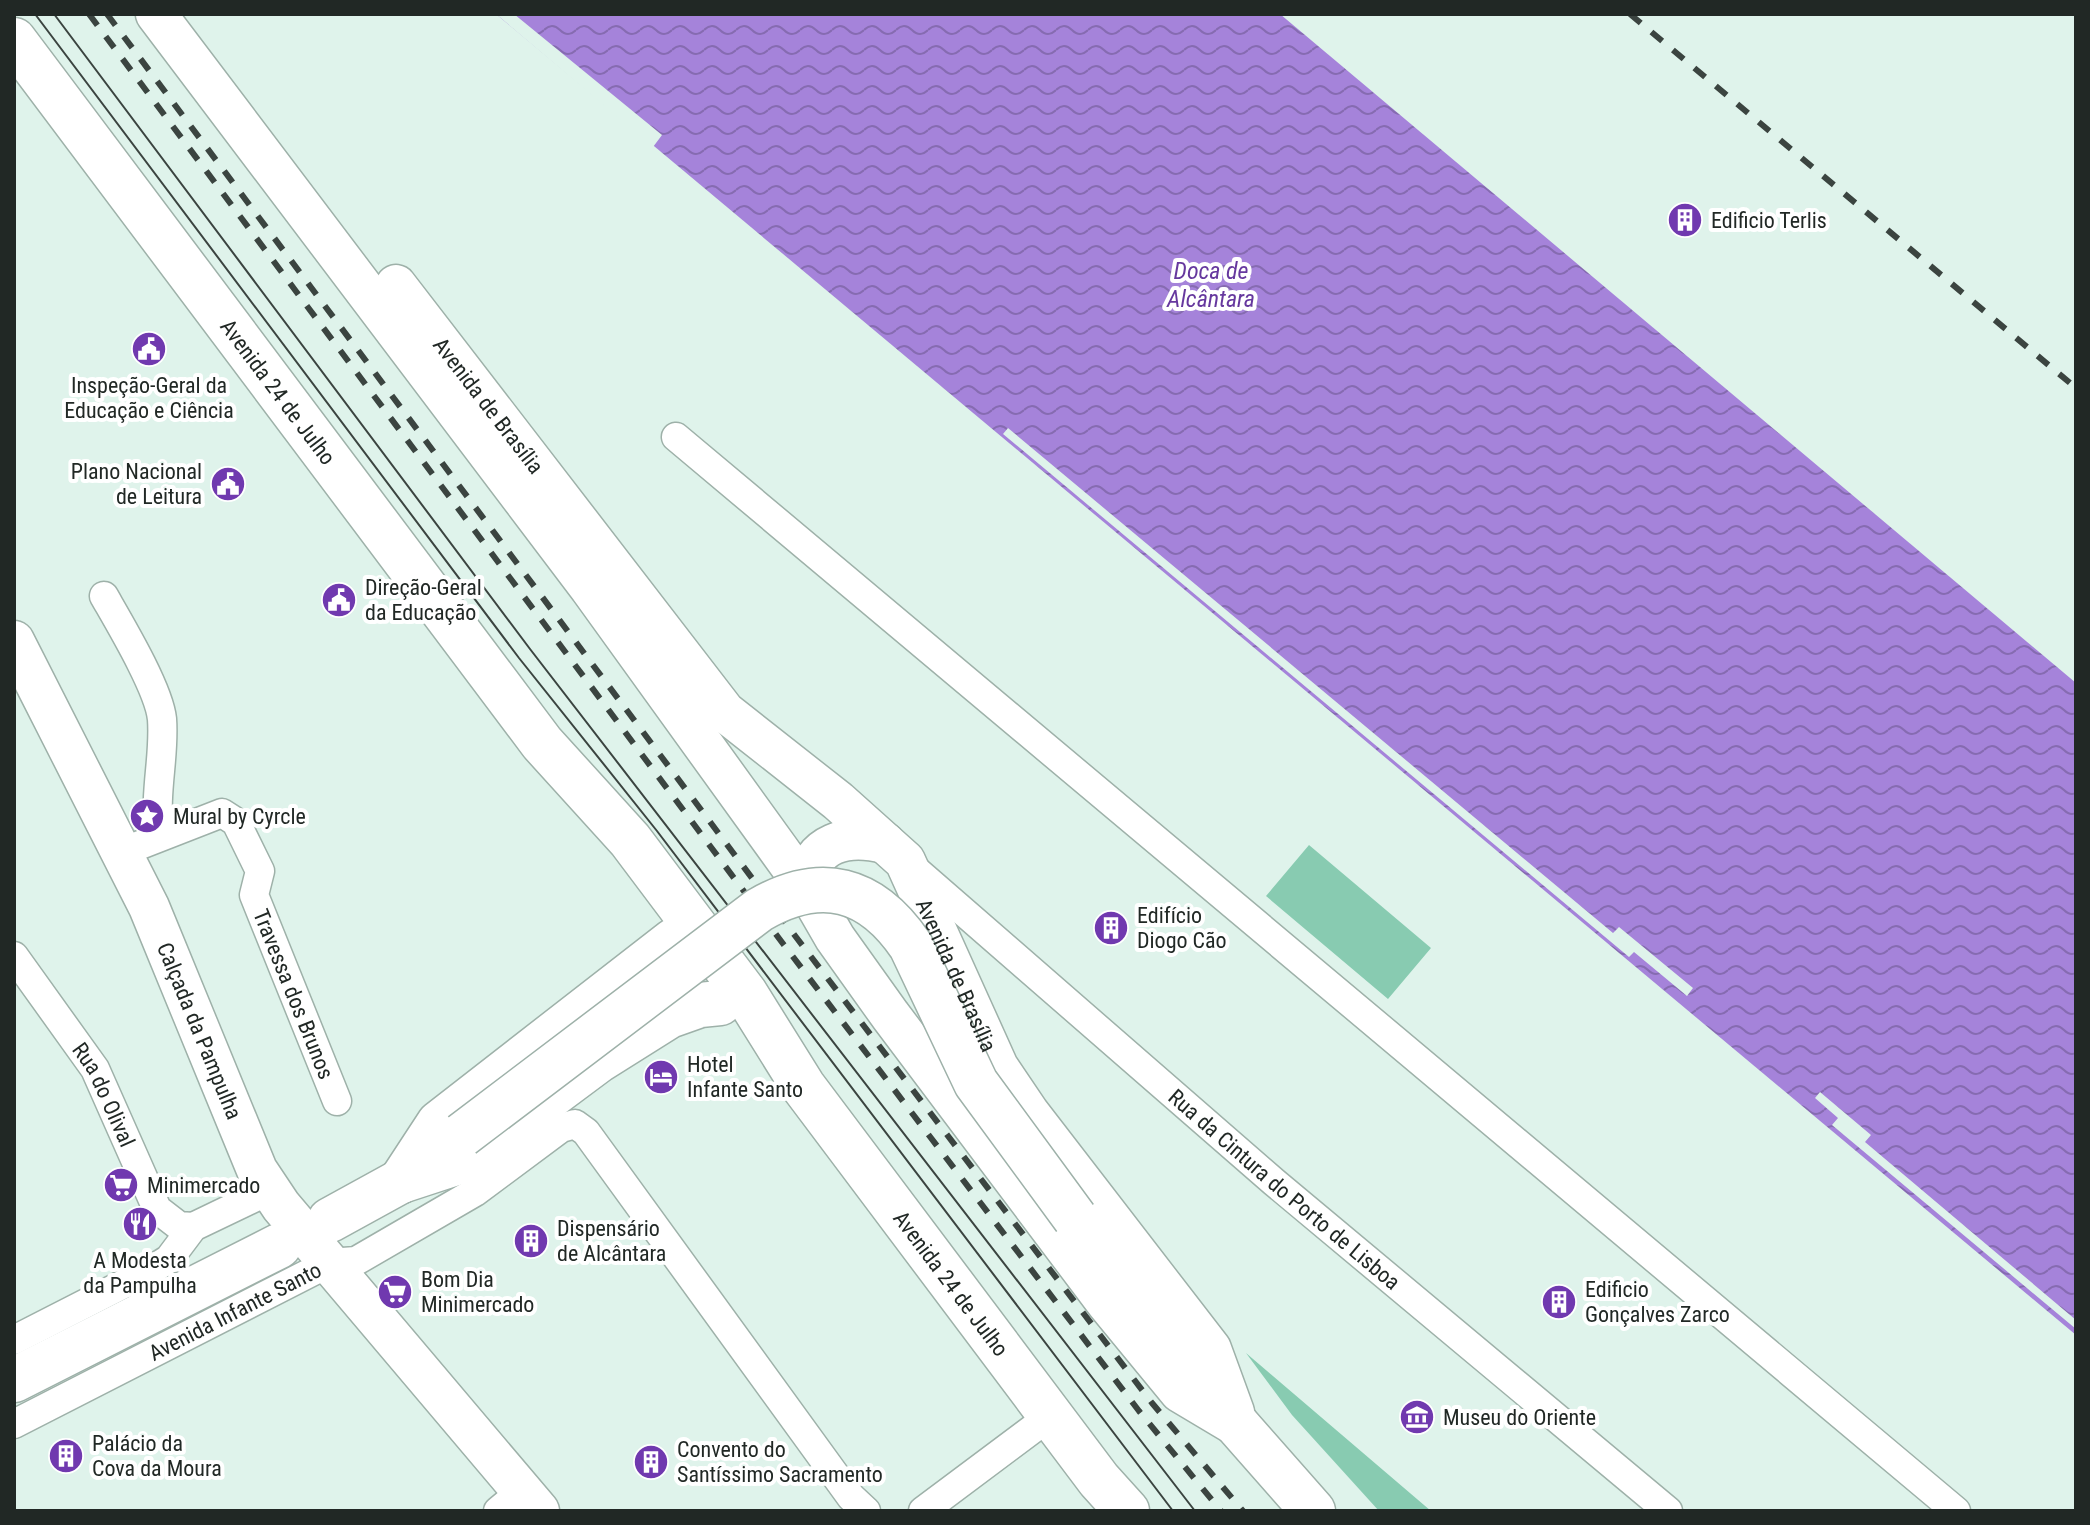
<svg xmlns="http://www.w3.org/2000/svg" width="2090" height="1525" font-family="'Roboto Condensed',sans-serif">
  <defs>
    <pattern id="water-waves" width="16" height="10" patternUnits="userSpaceOnUse" patternTransform="scale(2)"><rect width="16" height="10" fill="#a583da"/><path d="M0 5q4-4 8 0t8 0" fill="none" stroke="#866bb1"/></pattern>
  </defs>
  <rect width="100%" height="100%" fill="#dff3eb"/>
  <path fill="#88cbb1" d="M1309,845L1431,948L1388,999L1266,896Z
    M1246,1353L1431,1511H1379L1292,1415Z"/>
  <path fill="url(#water-waves)" d="M496,14H1280L2076,683V1335Z"/>
  <path fill="#dff3eb" d="M496,14H514L662,135L653,147Z
    M1008,428L1613,933L1619,927L1693,988L1687,996L1634,952L1629,957L1003,434Z
    M1820,1092L1871,1135L1865,1142L2076,1320V1329L1832,1125L1838,1118L1815,1098Z"/>
  <g fill="none" stroke-linecap="round" stroke-linejoin="round">
    <g stroke="#9eb1a9" stroke-width="31">
      <g id="street">
        <path d="M676,437L1956,1511"/>
        <path d="M104,596C120,624 159,689 162,719C165,759 153,793 160,836"/>
        <path id="s1" d="M122,852L222,813L236,822L260,871L254,895L337,1101"/>
        <path id="s2" d="M911,866L1274,1182L1668,1511"/>
        <path id="s3" d="M14,956L95,1069L157,1209L179,1226L193,1227"/>
        <path d="M14,1340L153,1269L169,1259L193,1227L270,1190"/>
        <path id="s4" d="M14,1424L329,1263L356,1261L475,1192L561,1128L575,1124L586,1132L851,1497L866,1511"/>
        <path d="M498,1511L522,1491"/>
        <path d="M923,1511L1050,1416"/>
      </g>
    </g>
    <g stroke="#9eb1a9" stroke-width="43">
      <g id="secondary">
        <path d="M156,14L590,588L805,886L835,938L890,1015L1106,1302L1180,1392L1232,1423"/>
        <path id="s5" d="M396,285L725,712L838,801L905,861L998,1067L1029,1113L1211,1349L1234,1412"/>
        <path id="s6" d="M14,641L149,907L257,1170L281,1206L539,1511"/>
        <path d="M805,886C812,841 847,834 885,843"/>
      </g>
    </g>
    <g stroke="#9eb1a9" stroke-width="47">
      <g id="primary">
        <path id="s7" d="M14,40L542,743L630,840L745,993L803,1086L1099,1480L1127,1511"/>
        <path d="M401,1181L465,1160L599,1060L669,1016L700,1005L720,1003"/>
        <path d="M401,1181L439,1123L673,941"/>
        <path d="M1075,1218L1239,1427L1313,1511"/>
        <path d="M330,1220L401,1181L425,1163"/>
        <path d="M14,1380L279,1246"/>
      </g>
    </g>
    <use href="#street" stroke="#fff" stroke-width="28"/>
    <use href="#secondary" stroke="#fff" stroke-width="40"/>
    <use href="#primary" stroke="#fff" stroke-width="44"/>
    <path stroke="#3b4440" stroke-width="2" d="M35,14L519,658L657,831L1173,1511
      M54,14L530,649L1195,1511"/>
    <path stroke="#3b4440" stroke-width="6" stroke-dasharray="14 14" stroke-linecap="butt" d="M89,14L784,945L1139,1411L1221,1511
      M107,14L796,937L1152,1403L1243,1511
      M1630,14L2076,388"/>
    <g stroke="#9eb1a9" stroke-width="47" stroke-linecap="butt">
      <path id="primary-bridge" d="M462,1135L759,910C821,874 871,887 911,946L976,1083L1075,1218"/>
    </g>
    <use href="#primary-bridge" stroke="#fff" stroke-width="44"/>
  </g>
  <defs>
    <g id="building-disc" transform="scale(1.8)"><circle r="9.5" fill="#7039af" stroke="#fff"/><path d="M-4-6H4V6H1V3H-1V6H-4ZM-2.5-4.3h1.7v1.8h-1.7ZM.8-4.3h1.7v1.8H.8ZM-2.5-1h1.7V.8h-1.7ZM.8-1h1.7V.8H.8Z" fill="#fff"/></g>
    <g id="civic-disc" transform="scale(1.8)"><circle r="9.5" fill="#7039af" stroke="#fff"/><path d="M-.6-6.5H3V-4.5H.6V-3L4-1V1h2V6H-6V1h2V-1L-.6-3ZM-1.2 2.5V6h2.4V2.5Z" fill="#fff"/></g>
    <g id="sight-disc" transform="scale(1.8)"><circle r="9.5" fill="#7039af" stroke="#fff"/><path d="M0-6L1.8-2.2L6-1.7L2.9 1.2L3.7 5.4L0 3.3L-3.7 5.4L-2.9 1.2L-6-1.7L-1.8-2.2Z" fill="#fff"/></g>
    <g id="hotel-disc" transform="scale(1.8)"><circle r="9.5" fill="#7039af" stroke="#fff"/><path d="M-6-4.5h1.5V1H6V5H4.5V3h-9V5H-6ZM-4 0a1.8 1.8 0 1 1 3.6 0ZM.5 0V-2.5h3Q6-2.5 6 0Z" fill="#fff"/></g>
    <g id="supermarket-disc" transform="scale(1.8)"><circle r="9.5" fill="#7039af" stroke="#fff"/><path d="M-6-5.5h2.5l.6 2H6L4.5 2H-2.5L-4.4-4H-6ZM-1.5 3.2a1.3 1.3 0 1 0 .1 0ZM3 3.2a1.3 1.3 0 1 0 .1 0Z" fill="#fff"/></g>
    <g id="restaurant-disc" transform="scale(1.8)"><circle r="9.5" fill="#7039af" stroke="#fff"/><path d="M-5-6h1v4h1v-4h1v4h1v-4h1v5L-1.5 .5V6h-2V.5L-5-1ZM5-6V6H3V1.5H1.5Q1.5-4 5-6Z" fill="#fff"/></g>
    <g id="museum-disc" transform="scale(1.8)"><circle r="9.5" fill="#7039af" stroke="#fff"/><path d="M0-6L6-3V-2H-6V-3ZM-5-1h2V3h-2ZM-1-1h2V3h-2ZM3-1h2V3H3ZM-6 4H6V6H-6Z" fill="#fff"/></g>
  </defs>
  <g fill-rule="evenodd">
    <use href="#building-disc" x="1685" y="220"/>
    <use href="#civic-disc" x="149" y="349"/>
    <use href="#civic-disc" x="228" y="484"/>
    <use href="#civic-disc" x="339" y="600"/>
    <use href="#sight-disc" x="147" y="816"/>
    <use href="#building-disc" x="1111" y="928"/>
    <use href="#hotel-disc" x="661" y="1077"/>
    <use href="#supermarket-disc" x="121" y="1185"/>
    <use href="#restaurant-disc" x="140" y="1224"/>
    <use href="#building-disc" x="531" y="1241"/>
    <use href="#supermarket-disc" x="395" y="1292"/>
    <use href="#building-disc" x="1559" y="1302"/>
    <use href="#museum-disc" x="1417" y="1417"/>
    <use href="#building-disc" x="66" y="1456"/>
    <use href="#building-disc" x="651" y="1462"/>
  </g>
  <g text-anchor="middle" stroke-width="8" stroke-linejoin="round" paint-order="stroke">
    <g font-size="22" fill="#212825" stroke="#fff" text-anchor="start">
      <text x="1711" y="228">Edificio Terlis</text>
      <text x="149" y="393" text-anchor="middle">Inspeção-Geral da<tspan x="149" dy="25">Educação e Ciência</tspan></text>
      <text x="202" y="479" text-anchor="end">Plano Nacional<tspan x="202" dy="25">de Leitura</tspan></text>
      <text x="365" y="595">Direção-Geral<tspan x="365" dy="25">da Educação</tspan></text>
      <text x="173" y="824">Mural by Cyrcle</text>
      <text x="1137" y="923">Edifício<tspan x="1137" dy="25">Diogo Cão</tspan></text>
      <text x="687" y="1072">Hotel<tspan x="687" dy="25">Infante Santo</tspan></text>
      <text x="147" y="1193">Minimercado</text>
      <text x="557" y="1236">Dispensário<tspan x="557" dy="25">de Alcântara</tspan></text>
      <text x="140" y="1268" text-anchor="middle">A Modesta<tspan x="140" dy="25">da Pampulha</tspan></text>
      <text x="421" y="1287">Bom Dia<tspan x="421" dy="25">Minimercado</tspan></text>
      <text x="1585" y="1297">Edificio<tspan x="1585" dy="25">Gonçalves Zarco</tspan></text>
      <text x="1443" y="1425">Museu do Oriente</text>
      <text x="92" y="1451">Palácio da<tspan x="92" dy="25">Cova da Moura</tspan></text>
      <text x="677" y="1457">Convento do<tspan x="677" dy="25">Santíssimo Sacramento</tspan></text>
    </g>
    <g font-size="22" fill="#212825" stroke="#fff">
      <text dy="8" stroke="none"><textPath href="#s7" startOffset="440">Avenida 24 de Julho</textPath></text>
      <text dy="8" stroke="none"><textPath href="#s5" startOffset="152">Avenida de Brasília</textPath></text>
      <text dy="8" stroke="none"><textPath href="#s5" startOffset="898">Avenida de Brasília</textPath></text>
      <text dy="8" stroke="none"><textPath href="#s1" startOffset="310">Travessa dos Brunos</textPath></text>
      <text dy="8" stroke="none"><textPath href="#s6" startOffset="432">Calçada da Pampulha</textPath></text>
      <text dy="8" stroke="none"><textPath href="#s3" startOffset="166">Rua do Olival</textPath></text>
      <text dy="8" stroke="none"><textPath href="#s2" startOffset="494">Rua da Cintura do Porto de Lisboa</textPath></text>
      <text dy="8" stroke="none"><textPath href="#s7" startOffset="1558">Avenida 24 de Julho</textPath></text>
      <text dy="8" stroke="none"><textPath href="#s4" startOffset="248">Avenida Infante Santo</textPath></text>
    </g>
    <g font-size="24" font-style="italic" fill="#66389e" stroke="#fff">
      <text x="1211" y="279">Doca de<tspan x="1211" dy="28">Alcântara</tspan></text>
    </g>
  </g>
  <rect width="2090" height="1525" fill="none" stroke="#212825" stroke-width="32"/>
</svg>
